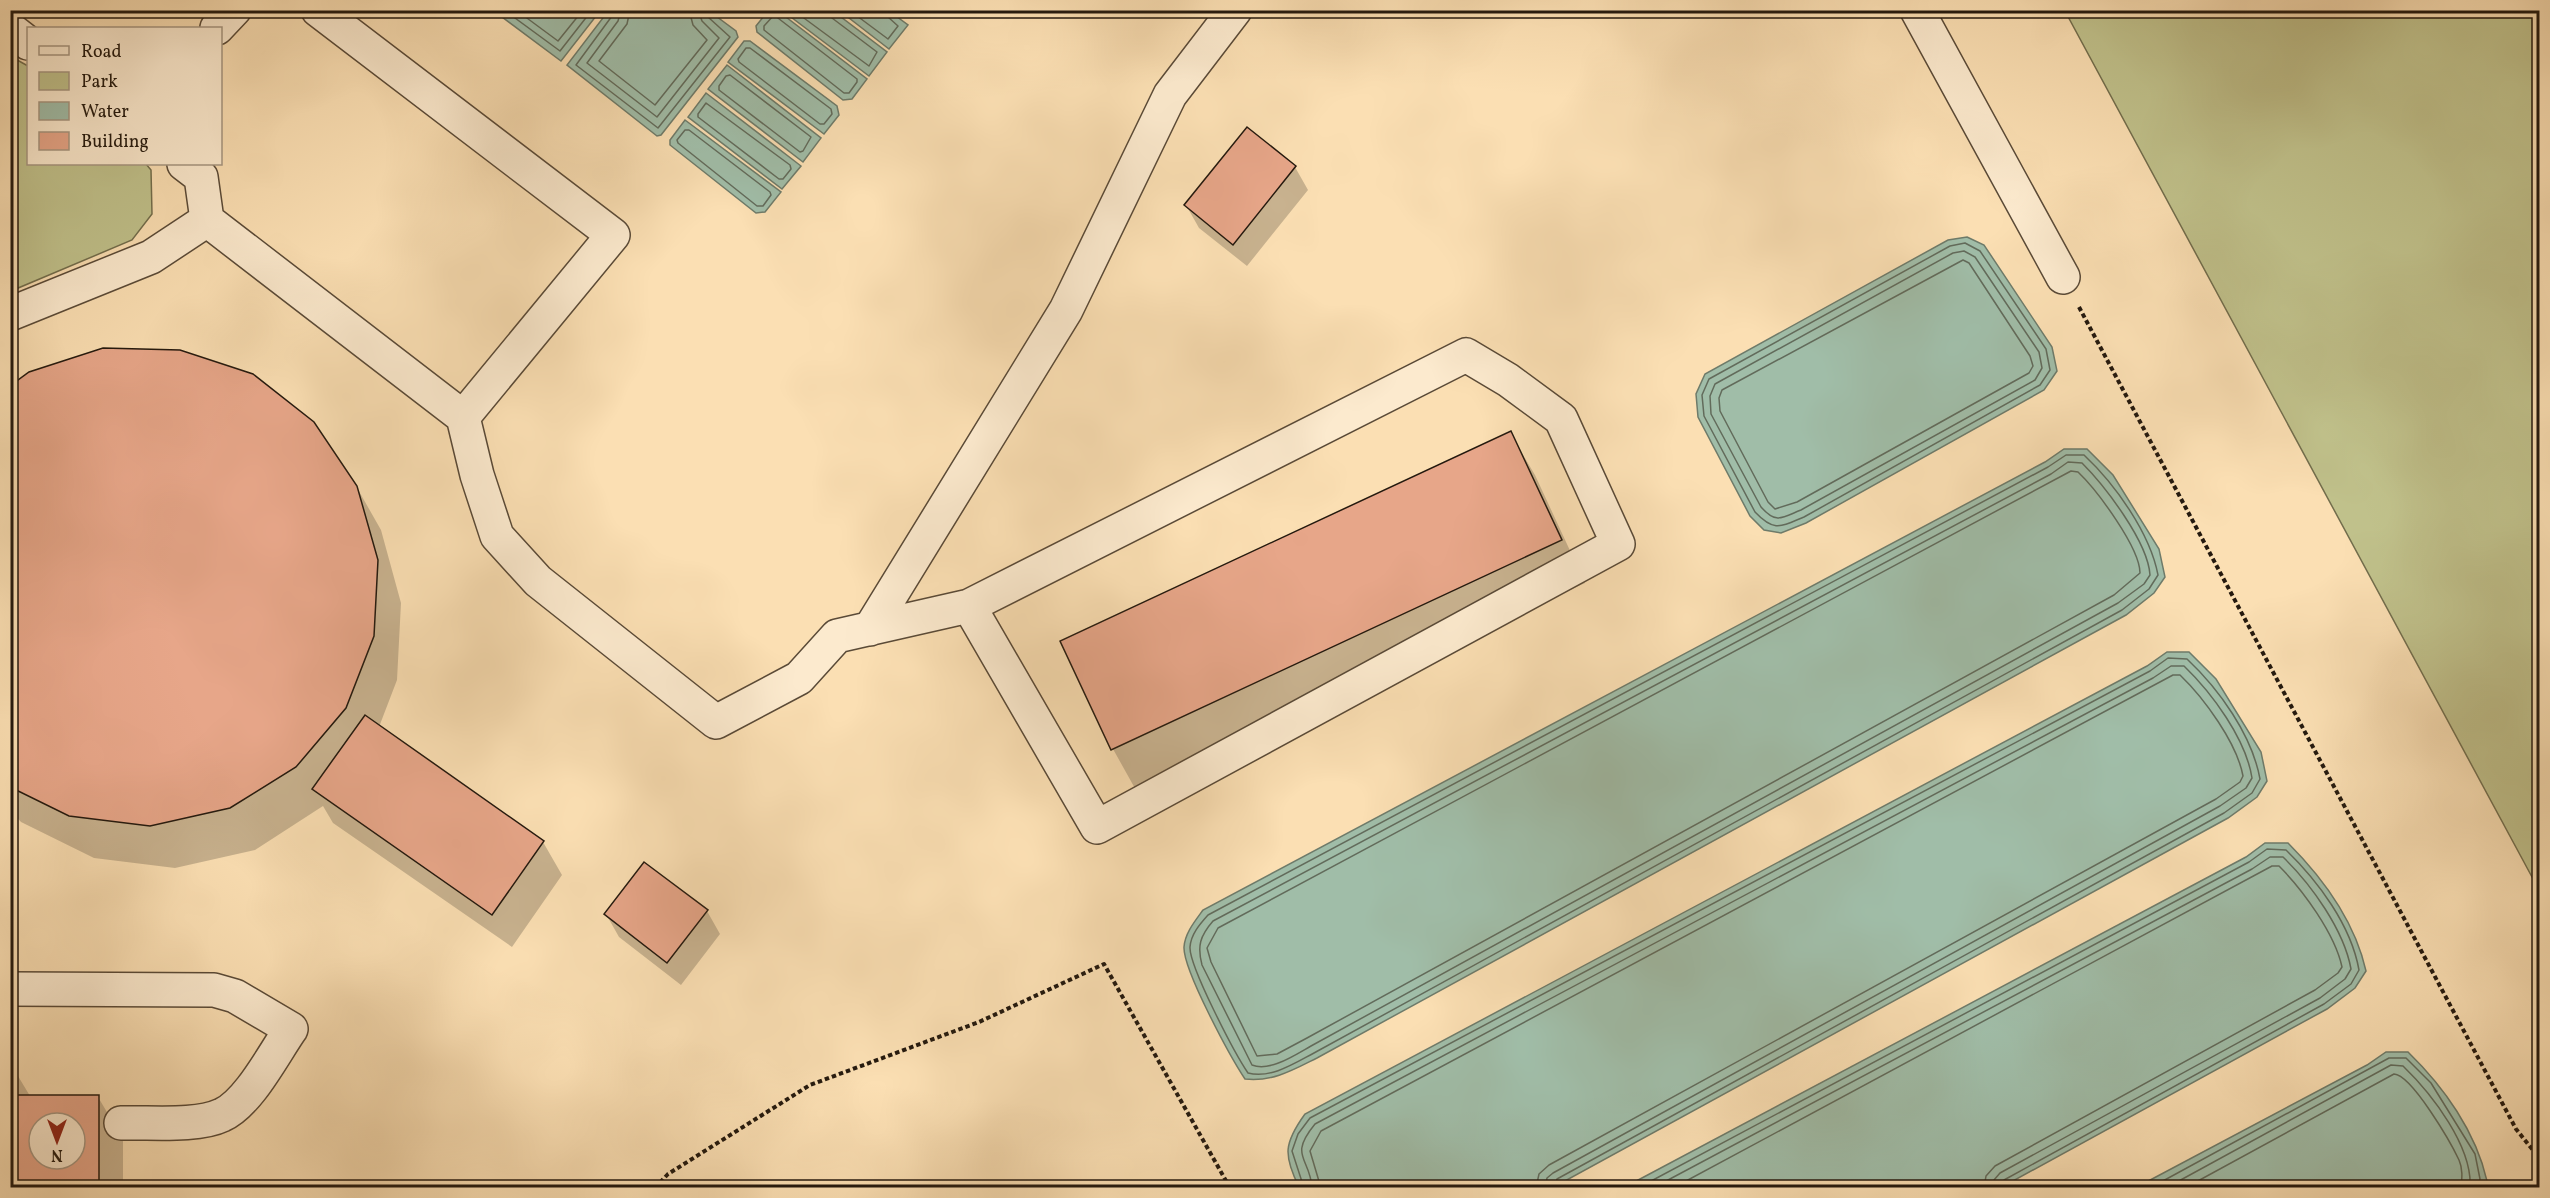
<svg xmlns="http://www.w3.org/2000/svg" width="2550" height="1198" font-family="Vollkorn,serif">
  <rect width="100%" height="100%" fill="#fbdfb3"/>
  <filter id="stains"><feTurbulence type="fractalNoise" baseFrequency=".00333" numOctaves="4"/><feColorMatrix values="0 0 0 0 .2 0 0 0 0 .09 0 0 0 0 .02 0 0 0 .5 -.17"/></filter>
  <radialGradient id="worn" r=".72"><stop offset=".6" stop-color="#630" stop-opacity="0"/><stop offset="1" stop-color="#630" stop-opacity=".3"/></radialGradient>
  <path fill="#c0c18b" stroke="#726d4c" stroke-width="1.5" d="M2065,11H2539V890Z
    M10,56L28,66V164H146L151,170L152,214L132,240L11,291Z"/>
  <path fill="#a0bda8" stroke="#6e7b6a" stroke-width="1.5" d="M609,10L709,11L736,31L738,37L661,135L657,136L567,65Z
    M494,11H600L561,61Z
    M768,11H778L867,79L852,99L843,100L757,32L756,26Z
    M783,11H833L887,52L869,76Z
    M840,11H889L908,25L889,49Z
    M744,41H750L837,106L839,115L824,134L728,62Z
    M727,65L821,138L803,162L708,89Z
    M706,93L801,166L782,189L688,117Z
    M685,120L781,192L765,212L756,213L670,145V140Z
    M1967,237L1984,245L2052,347L2057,371L2044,390L1806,523L1781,533L1764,530L1750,516L1698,417L1696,394L1705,374L1948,240Z
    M2064,449H2087L2113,475L2159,549L2165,577L2154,593L2126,615L1317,1058C1293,1070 1273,1082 1245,1079C1231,1058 1183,970 1184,947C1185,933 1195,921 1203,910L2045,462Z
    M2167,652H2189L2216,679L2261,752L2267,781L2257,797L2228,818L1554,1187H1299C1283,1155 1284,1143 1305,1114L2147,666Z
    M2265,843H2288C2323,878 2355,922 2366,971L2355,988L2327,1009L2002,1187H1625L2246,857Z
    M2386,1052H2408C2444,1087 2476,1132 2487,1181L2482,1187H2137L2367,1065Z"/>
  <path fill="#0003" fill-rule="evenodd" d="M1247,129L1295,167L1308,190L1247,266L1199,228L1186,205Z
    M10,387L356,486L381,530L401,603L397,680L379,727L543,842L562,875L512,947L333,823L323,806L255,850L175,868L94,858L21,822L10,810Z
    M1510,433L1535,475L1585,583L1137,792L1113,749Z
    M707,911L720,934L681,985L619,937L606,914Z
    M15,1071L30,1096L98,1097L123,1139V1188H10ZM39,1123H75V1159H39Z"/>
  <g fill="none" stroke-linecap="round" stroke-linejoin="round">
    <path stroke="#626b5b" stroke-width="1.5" d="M504,10L560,51L592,10
      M516,10L558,41L583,10
      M613,10L612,16L576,65L658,128L730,37L708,17L706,10
      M621,10L618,21L587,63L657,117L719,38L702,21L698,10
      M630,10L627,24L599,61L655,105L707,40L693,25L689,10
      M793,10L869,66L877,52L832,18L830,10
      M849,10L888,39L898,26L888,17L886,10
      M774,15L857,79V82L849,93H844L764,30V26Z
      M746,48H750L831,109L832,114L824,124H820L739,62L738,59Z
      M730,75L811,137L803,151L800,152L719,90V86L726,76Z
      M706,103L790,165L791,169L783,179H779L698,117V114Z
      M685,130H689L770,192L771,195L763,206H757L678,143L677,140Z
      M1965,243L1980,251L2046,349L2050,370L2040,385L1804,517C1780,527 1774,532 1755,512L1704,416L1702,395L1709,379L1950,246Z
      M1964,251L1975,257L2039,352L2042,368L2035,380L1801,510C1781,518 1776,524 1761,507L1711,414L1710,396L1715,384L1953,253Z
      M1963,260L1969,263L2030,356L2033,366L2029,373L1797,502L1775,509L1768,502L1720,411L1719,398L1722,390Z
      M2066,455H2084C2115,484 2150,533 2158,575L2149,589L2122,610L1314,1053C1295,1063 1271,1079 1248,1073C1235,1054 1189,966 1190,947C1191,934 1200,924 1208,915L2048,467Z
      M2068,462L2082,463C2105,486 2148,542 2150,575L2144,584L2118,603L1311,1046C1295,1055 1270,1072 1252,1065L1202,965C1197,946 1200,936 1213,921L2051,474Z
      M2071,471L2078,472C2097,490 2140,548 2140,573L2114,595L1307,1038L1277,1054L1257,1056L1211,962L1207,948L1218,928Z
      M1304,1188L1292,1151L1298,1134L1310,1118L2150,671L2168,658L2187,659C2219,689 2252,735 2260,779L2252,793L2224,813L1557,1179L1553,1188
      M1312,1188C1310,1157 1288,1157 1315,1124L2153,678L2171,666H2184C2212,693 2246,739 2252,778L2246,788L2220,806L1553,1173L1547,1178L1545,1188
      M1321,1188L1310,1151L1321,1131L2173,675H2180C2204,698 2237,743 2243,776L2240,782L2216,799L1549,1165L1539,1174L1536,1188
      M1638,1188L2249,862L2267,849L2286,850C2318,881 2351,925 2359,970L2351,984L2324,1004L2004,1180L2001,1188
      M1653,1188L2252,869L2270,857H2283C2311,884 2344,930 2351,969L2345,979L2320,998L2000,1173L1994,1180L1993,1188
      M1673,1188L2272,866H2279C2303,890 2335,934 2342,967L2338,973L2315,990L1995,1166L1986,1176L1984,1188
      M2150,1188L2389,1058H2406L2431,1083L2475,1154L2480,1179L2478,1188
      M2166,1188L2391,1065L2403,1066C2432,1094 2473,1147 2470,1188
      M2185,1188L2394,1074C2412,1075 2451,1143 2459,1160C2463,1169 2462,1178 2461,1188"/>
  </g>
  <path fill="#e7a689" stroke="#24190e" stroke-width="1.5" fill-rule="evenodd" d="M1247,127L1296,166L1233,245L1184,205Z
    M103,348L180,350L253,374L314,422L357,486L378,560L374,636L346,708L296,767L230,808L150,826L69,816L10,787V386L29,372Z
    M1511,431L1562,540L1111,750L1060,641Z
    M365,715L544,841L492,915L312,789Z
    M644,862L708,910L667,963L604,914Z
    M10,1070H16V1095H99V1188H10ZM39,1123H75V1159H39Z"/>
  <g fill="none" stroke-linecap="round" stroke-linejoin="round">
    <g stroke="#5a4a37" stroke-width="36">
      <path id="minor" d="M318,10L613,235L463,417
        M1917,10L2063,277
        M217,28L234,10
        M10,29L28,43
        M207,220L463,417L477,475L497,536L538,581L716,722L799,678L837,636L969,606L1466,355L1508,380L1561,419L1618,544L1097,827L969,606
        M10,314L151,257L207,220L201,177L184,164
        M870,629L1066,310L1170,95L1235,10
        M10,989L214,990L235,996L291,1029C274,1053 249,1103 222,1115C197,1127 150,1122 121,1123"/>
    </g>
    <path stroke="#24190e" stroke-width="4" stroke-dasharray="4.5 3" stroke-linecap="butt" d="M2079,307L2516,1129L2540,1159
      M655,1188L668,1174L810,1085L979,1022L1104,964L1230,1188"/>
    <use href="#minor" stroke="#fceace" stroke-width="33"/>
  </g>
  <rect width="2550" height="1198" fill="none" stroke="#fbdfb3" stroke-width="36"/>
  <rect x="12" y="12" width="2526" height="1174" fill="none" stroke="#24190e" stroke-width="3"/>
  <rect x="18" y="18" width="2514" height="1162" fill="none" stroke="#24190e" stroke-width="1.5"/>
  <rect x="27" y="27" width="195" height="138" fill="#fceace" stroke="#a69681" stroke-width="1.5"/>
  <rect x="39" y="46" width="30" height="9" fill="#fceace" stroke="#a69681" stroke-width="1.5"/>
  <text x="81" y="57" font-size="18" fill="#24190e">Road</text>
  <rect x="39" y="72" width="30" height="18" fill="#c0c18b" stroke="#a69681" stroke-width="1.5"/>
  <text x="81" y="87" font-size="18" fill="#24190e">Park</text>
  <rect x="39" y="102" width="30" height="18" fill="#a0bda8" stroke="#a69681" stroke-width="1.5"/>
  <text x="81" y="117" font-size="18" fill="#24190e">Water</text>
  <rect x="39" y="132" width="30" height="18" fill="#e7a689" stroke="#a69681" stroke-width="1.5"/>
  <text x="81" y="147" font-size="18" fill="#24190e">Building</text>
  <g transform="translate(57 1141) rotate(180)"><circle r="28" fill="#fceace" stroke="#a69681" stroke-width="1.5"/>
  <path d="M0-4.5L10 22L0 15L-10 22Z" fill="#8f2418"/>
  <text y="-9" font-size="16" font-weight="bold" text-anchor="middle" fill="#24190e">N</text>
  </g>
  <rect width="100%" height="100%" filter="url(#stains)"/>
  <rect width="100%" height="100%" fill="url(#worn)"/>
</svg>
